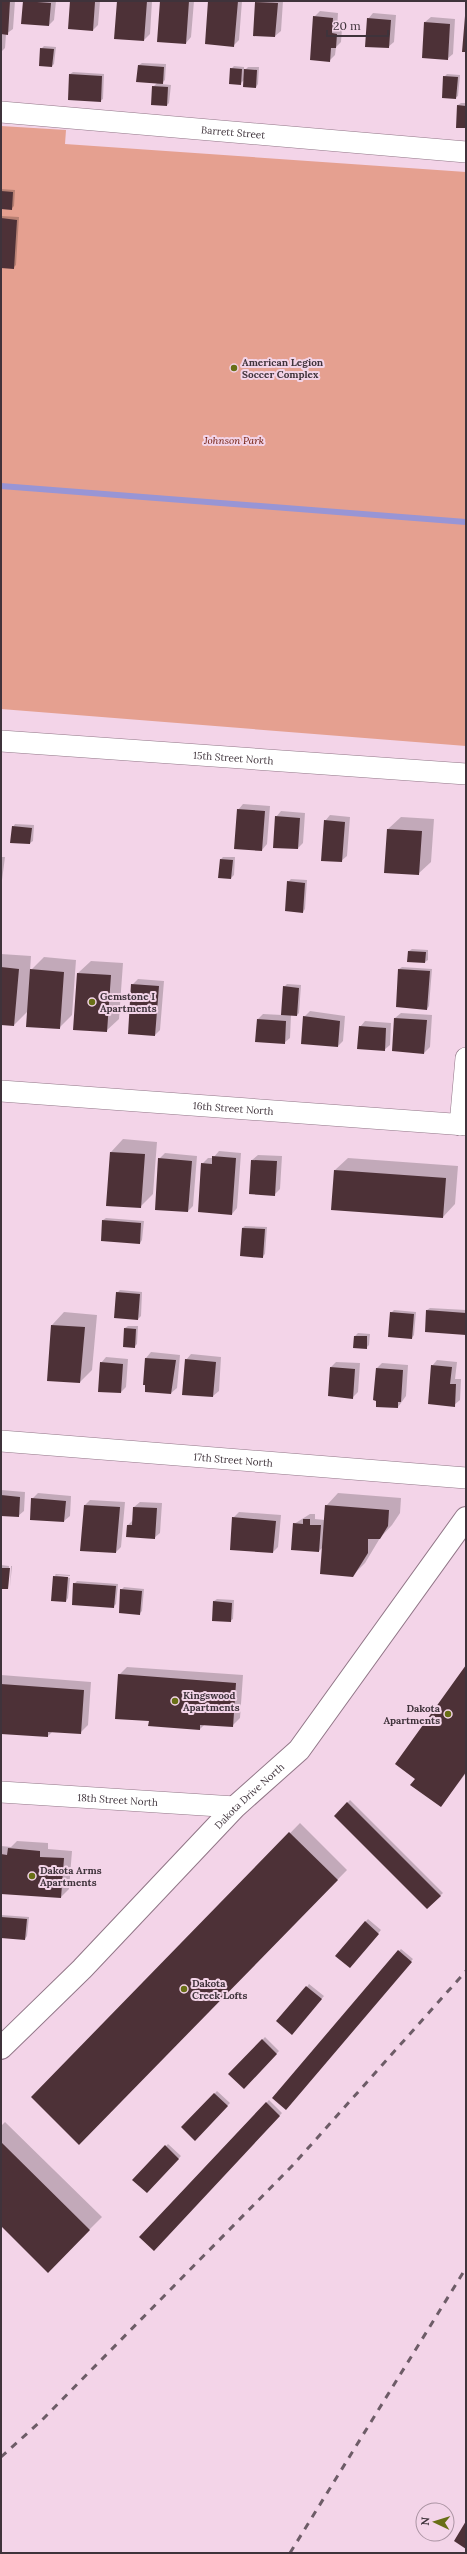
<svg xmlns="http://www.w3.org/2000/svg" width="467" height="2554" font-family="Lora,serif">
  <rect width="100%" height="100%" fill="#f3d4e8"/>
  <path fill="#e5a090" d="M1,126L66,130L65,144L466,172V746L1,709Z"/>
  <path fill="#0003" d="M1,1H15L13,29L6,34L5,48L1,52Z
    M56,1L54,20L49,25L24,2Z
    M71,1H100L98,25L93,30Z
    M118,1H152L150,34L144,40Z
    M161,1H194L191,37L186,43Z
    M209,1H242L239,40L234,45Z
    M257,1H283L281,31L275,36Z
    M320,11L338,13L337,28L342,29L341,42L336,47L335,55L329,61L314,17Z
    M373,13L396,15L394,42L388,47L368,19Z
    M431,17L455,19L453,54L447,59L425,22Z
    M44,46L56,47L54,64L52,66L41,49Z
    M142,63L166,64L165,80L161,84L171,85L169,103L167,105L153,87L157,83L139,65Z
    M234,66L244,67V71L248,67H259L258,84L256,87L244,80L240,84L231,69Z
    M73,72L104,74L103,99L100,101L70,74Z
    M447,74L460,75L458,96L455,98L444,77Z
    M461,103H466V127L458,105Z
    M1,189L15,190L14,206L11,209L1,208Z
    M1,216L19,217L16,265L13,268L1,267Z
    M243,804L270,806L267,844L262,850L238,810Z
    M281,811L305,813L303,843L298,848L276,817Z
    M330,815L350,817L347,856L341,861L325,821Z
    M401,817L434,819L431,862L418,874L388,829Z
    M15,824L34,825L33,841L30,843L13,827Z
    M1,857H5L1,888Z
    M223,857H235L234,875L231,878L221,859Z
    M291,879L307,880L305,909L303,912L288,882Z
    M412,949L428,950V960L425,962L409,951Z
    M1,954L31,956L30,971L44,957L76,960L72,1015L59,1028L28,1011L14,1025L1,1024Z
    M91,961L123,963L119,1019L106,1031L78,973Z
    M402,967L432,969L429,1006L427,1009L399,969Z
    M138,979L164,981L160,1030L155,1035L132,985Z
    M287,984L301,985L299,1013L297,1015H291L290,1038L284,1043L258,1019L263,1014L282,1015L284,987Z
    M310,1011L345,1016L343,1041L338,1046L304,1017Z
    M401,1013L432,1015L430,1047L424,1053L393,1050L395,1018Z
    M365,1021L391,1023L390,1045L384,1050L360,1027Z
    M123,1139L157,1142L153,1194L140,1207L107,1205L111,1152Z
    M219,1151L241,1153L237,1208L232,1214L202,1164L208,1158H213Z
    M165,1153L197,1156L193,1206L188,1211L159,1159Z
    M258,1155L282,1156L280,1189L274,1195L252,1160Z
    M348,1158L458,1166L455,1204L443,1217L335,1170Z
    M106,1218L144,1221L142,1240L140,1243L103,1220Z
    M245,1226L267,1227L265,1254L262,1257L242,1228Z
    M120,1290L142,1292L141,1316L138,1319L117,1293Z
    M430,1308L466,1310V1334L427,1310Z
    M394,1310L416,1312L414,1335L412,1338L391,1313Z
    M64,1312L97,1315L92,1370L80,1382L48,1380L52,1325Z
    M128,1326H138L137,1344L134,1347L125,1328Z
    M358,1333L370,1334L369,1345L366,1348L355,1347V1336Z
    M151,1352L180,1355L177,1388L171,1393L144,1384L146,1358Z
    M191,1354L221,1357L219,1391L213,1396L183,1394L186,1360Z
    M106,1357L128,1359L126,1387L121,1392L101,1363Z
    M437,1360L457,1362L455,1379H461L460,1400L454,1405L432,1366Z
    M336,1362L360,1363L358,1392L353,1397L331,1367Z
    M382,1363L408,1365L406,1396L398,1407L377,1368Z
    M1,1490L25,1492L24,1511L18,1516L1,1515Z
    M38,1493L71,1496L70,1516L64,1521L32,1499Z
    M338,1493L401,1498L400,1513L392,1525L380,1538L365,1563L352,1576L323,1547L319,1551L294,1524L310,1514H315V1519L325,1520L326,1506Z
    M90,1500L125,1502L121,1547L116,1552L85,1505Z
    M140,1502L162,1503L160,1533L154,1538L127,1536L128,1525L133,1520L134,1507Z
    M239,1512L281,1515L278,1547L273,1552L233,1518Z
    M1,1565L9,1566L8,1588H1Z
    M11,1566H12L10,1587Z
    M56,1574L70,1575V1576L55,1575Z
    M55,1575L70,1578L68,1598L66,1601Z
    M77,1581L118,1584L116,1604L114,1606L74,1584Z
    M124,1587L144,1589L142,1611L139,1614L121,1590Z
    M217,1599L234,1600L233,1619L230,1621L214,1601Z
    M466,1666V1773L441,1806L417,1778Z
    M127,1667L243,1675L240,1718L232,1726L205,1724L200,1729L150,1720L119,1675Z
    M1,1675L91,1682L88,1725L80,1733L53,1731L48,1736L1,1733Z
    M350,1800L443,1893L427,1908L335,1816Z
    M300,1823L347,1870L79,2143L32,2097Z
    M17,1841L48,1843V1849L72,1851L69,1889L61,1897L1,1893V1846L11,1847Z
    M1,1915L29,1917L27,1936L25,1939L1,1937Z
    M368,1919L381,1930L352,1964L365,1922Z
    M401,1949L413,1959L288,2106L399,1951Z
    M309,1984L324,1996L294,2031L307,1987Z
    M265,2037L279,2051L244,2088L230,2074Z
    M217,2091L230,2103L195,2139L183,2127Z
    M269,2100L282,2113L154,2250L140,2237Z
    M5,2122L102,2217L48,2271L1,2225V2126Z
    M168,2144L181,2156L147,2192L134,2180Z"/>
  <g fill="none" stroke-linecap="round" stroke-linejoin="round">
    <path stroke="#9895d5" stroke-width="6" d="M1,486L466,522"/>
  </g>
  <path fill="#4d3137" d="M1,1H10L8,35L1,34Z
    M23,1L51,3L49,26L21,24Z
    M70,1L95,2L93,31L68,29Z
    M117,1H147L144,41L114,39Z
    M160,1H189L186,44L157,42Z
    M208,1H238L234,47L205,44Z
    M255,2L278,3L275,37L253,36Z
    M313,16L333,18L332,33L337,34L336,48H331L330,62L310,60Z
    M465,16H466V52H462Z
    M367,18L391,20L389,48L365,47Z
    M424,22L450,24L448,60L422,58Z
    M40,48L54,49L52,67L39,66Z
    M138,65L164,67L163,84L136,82Z
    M230,68L242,69L241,85L229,84Z
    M244,69L257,70L256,88L243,87Z
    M69,74L102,76L101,102L68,100Z
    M443,76L458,77L456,99L442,98Z
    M152,86L168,87L167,106L151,105Z
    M457,105L466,106V128H456Z
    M1,191L13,192L12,210L1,209Z
    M1,218L17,220L14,269L1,268Z
    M237,809L265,811L262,851L234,849Z
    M275,816L300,818L298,849L273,848Z
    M324,820L345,822L342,862L321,861Z
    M12,826L32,828L30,844L10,843Z
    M387,829L422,831L419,875L384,873Z
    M220,859L233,860L231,879L218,878Z
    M287,881L305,883L303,913L285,911Z
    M408,951L426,952L425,963L407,962Z
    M1,967L19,969L14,1026L1,1025Z
    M30,969L64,972L60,1029L26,1027Z
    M398,969L430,971L427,1010L396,1007Z
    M77,973L111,975L107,1032L73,1030Z
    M131,984L159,986L155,1036L128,1034Z
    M283,986L299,988L297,1016L281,1015Z
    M303,1016L340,1021L338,1047L301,1044Z
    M394,1018L427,1020L424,1054L392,1051Z
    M257,1019L286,1021L285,1044L255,1042Z
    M359,1026L386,1028L385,1051L357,1049Z
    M110,1152L145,1154L141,1208L106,1206Z
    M212,1156L236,1158L232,1215L198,1212L201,1163L212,1164Z
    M158,1158L192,1161L188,1212L155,1210Z
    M251,1160L277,1161L275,1196L249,1194Z
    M334,1170L446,1178L443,1218L331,1210Z
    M102,1220L141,1223L140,1244L101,1241Z
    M242,1228L265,1229L263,1258L240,1256Z
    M116,1292L140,1294L138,1320L114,1318Z
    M426,1310L466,1313V1335L425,1332Z
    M390,1312L414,1314L412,1339L388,1337Z
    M51,1325L85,1327L80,1383L47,1381Z
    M124,1328L136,1329L135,1348L123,1347Z
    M354,1336H367V1349L353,1348Z
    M145,1358L176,1360L171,1394L145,1392V1385H143Z
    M185,1359L216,1362L213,1397L182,1395Z
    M100,1362L123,1364L121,1393L98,1392Z
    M431,1365L452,1367L450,1384H456L455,1407L428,1404Z
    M330,1367L355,1369L353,1399L328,1396Z
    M376,1368L403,1370L401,1402H398V1408L376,1407V1401L373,1400Z
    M1,1495L20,1497L19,1517L1,1516Z
    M31,1498L66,1501L64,1522L30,1520Z
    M84,1505L120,1507L116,1553L80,1551Z
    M325,1505L389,1510L388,1526L380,1539H368V1553L353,1577L320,1574Z
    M133,1507L157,1508L155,1539L126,1537L127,1525H132Z
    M232,1517L276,1521L273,1553L230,1550Z
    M303,1519H310V1525H321L319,1552L291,1550L293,1523L303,1524Z
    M1,1568H10L8,1589H1Z
    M53,1576L68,1577L66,1602L51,1601Z
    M73,1583L116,1586L114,1608L72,1605Z
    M120,1589L142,1591L140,1615L119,1613Z
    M213,1601L232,1603L231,1622L212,1621Z
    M466,1665V1772L441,1807L410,1785L415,1779L395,1764Z
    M118,1674L236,1683L233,1727L200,1725V1730L148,1726L149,1721L115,1719Z
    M1,1684L84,1690L81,1734L48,1732V1737L1,1734Z
    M347,1802L441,1896L427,1909L334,1816Z
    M289,1832L338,1880L79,2145L31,2097Z
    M8,1848L40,1851V1857L64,1858L61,1898L1,1894V1854L7,1855Z
    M1,1917L27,1919L25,1940L1,1938Z
    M365,1921L379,1934L350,1968L335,1956Z
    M398,1950L412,1962L286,2110L272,2098Z
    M306,1986L322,1999L292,2035L276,2021Z
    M262,2039L277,2054L244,2089L228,2074Z
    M214,2093L228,2106L195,2141L181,2127Z
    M266,2102L280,2116L154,2251L139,2237Z
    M1,2142L90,2230L48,2273L1,2226Z
    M165,2145L179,2159L147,2193L132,2180Z
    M466,2521V2549L454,2541Z"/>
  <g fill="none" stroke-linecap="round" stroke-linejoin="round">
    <g stroke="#917687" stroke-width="22">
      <g id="minor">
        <path id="s1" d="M1,112L466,152"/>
        <path id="s2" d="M1,741L466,774"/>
        <path id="s3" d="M1,1091L466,1125"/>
        <path d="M460,1125L466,1058"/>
        <path id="s4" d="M1,1441L466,1478"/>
        <path id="s5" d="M1,1792L235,1807"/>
      </g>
    </g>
    <g stroke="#917687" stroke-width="24">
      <g id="tertiary">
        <path id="s6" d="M1,2048L82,1969L235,1807L299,1750L466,1518"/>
      </g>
    </g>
    <use href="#minor" stroke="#fff" stroke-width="21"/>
    <use href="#tertiary" stroke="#fff" stroke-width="22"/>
    <path stroke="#6d5c67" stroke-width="3" stroke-dasharray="7 7" stroke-linecap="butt" d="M1,2457L42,2420L293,2165L466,1971
      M290,2553L466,2268"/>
  </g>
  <g fill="#686f16" stroke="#f3d4e8" stroke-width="1.5">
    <circle cx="234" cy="368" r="4"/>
    <circle cx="92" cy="1002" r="4"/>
    <circle cx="175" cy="1701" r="4"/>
    <circle cx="448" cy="1714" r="4"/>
    <circle cx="32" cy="1876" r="4"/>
    <circle cx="184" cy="1989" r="4"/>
  </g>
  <g text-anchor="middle" stroke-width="4" stroke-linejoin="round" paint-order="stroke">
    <g font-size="10" fill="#3f333b" stroke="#f3d4e8">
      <text dy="4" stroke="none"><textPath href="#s1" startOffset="233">Barrett Street</textPath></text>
      <text dy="4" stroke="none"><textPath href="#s2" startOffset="233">15th Street North</textPath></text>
      <text dy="4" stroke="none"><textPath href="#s3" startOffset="233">16th Street North</textPath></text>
      <text dy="4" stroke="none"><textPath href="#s4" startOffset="233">17th Street North</textPath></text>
      <text dy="4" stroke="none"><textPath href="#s6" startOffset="354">Dakota Drive North</textPath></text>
      <text dy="4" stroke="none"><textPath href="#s5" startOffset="117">18th Street North</textPath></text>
    </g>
    <g font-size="10" font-weight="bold" fill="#3f333b" stroke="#f3d4e8" text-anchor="start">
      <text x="242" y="366">American Legion<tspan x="242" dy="12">Soccer Complex</tspan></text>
      <text x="100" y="1000">Gemstone I<tspan x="100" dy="12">Apartments</tspan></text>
      <text x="183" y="1699">Kingswood<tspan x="183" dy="12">Apartments</tspan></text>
      <text x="440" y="1712" text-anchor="end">Dakota<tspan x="440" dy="12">Apartments</tspan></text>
      <text x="40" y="1874">Dakota Arms<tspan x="40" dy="12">Apartments</tspan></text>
      <text x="192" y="1987">Dakota<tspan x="192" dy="12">Creek Lofts</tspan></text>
    </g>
    <g font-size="10" font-style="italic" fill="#6b1402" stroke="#f3d4e8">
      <text x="234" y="444">Johnson Park</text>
    </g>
  </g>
  <rect width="467" height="2554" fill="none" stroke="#3f333b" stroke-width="4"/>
  <g transform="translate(435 2522) rotate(274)"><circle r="19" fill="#f3d4e8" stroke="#ab94a3"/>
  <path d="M0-3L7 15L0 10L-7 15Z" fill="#686f16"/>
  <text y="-6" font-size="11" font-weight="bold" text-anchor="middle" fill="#3f333b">N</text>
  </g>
  <path d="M327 30v6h61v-6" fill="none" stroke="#3f333b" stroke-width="2"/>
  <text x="333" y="30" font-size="12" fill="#3f333b" stroke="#f3d4e8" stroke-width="3" paint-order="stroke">20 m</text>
</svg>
